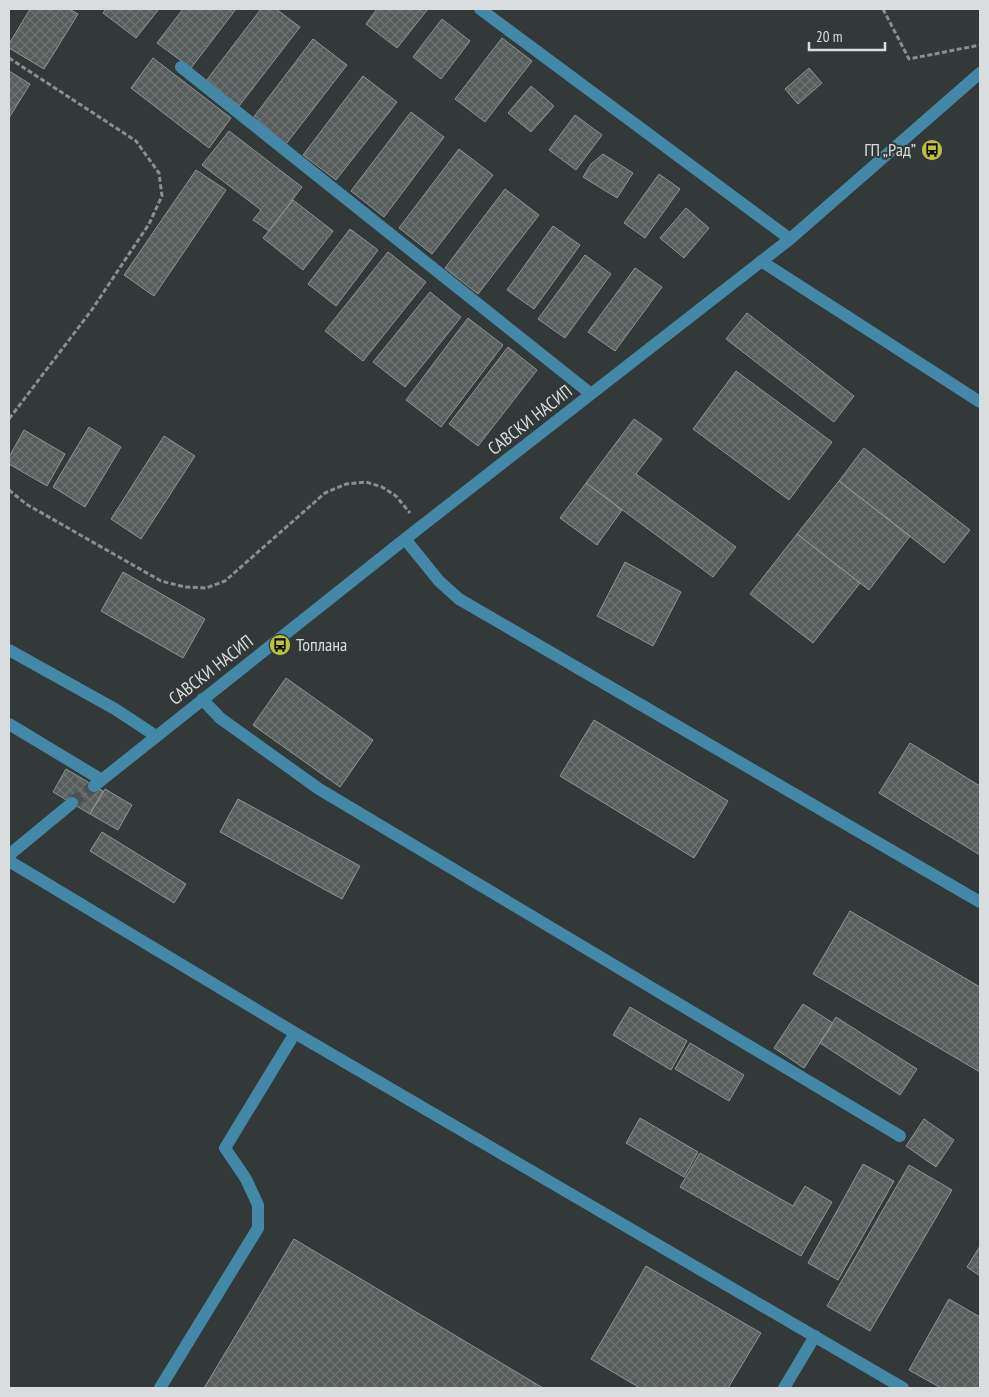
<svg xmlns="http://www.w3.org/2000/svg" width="989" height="1397" font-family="'PT Sans Narrow',sans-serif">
  <defs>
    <pattern id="building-cross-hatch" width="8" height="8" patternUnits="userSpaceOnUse" patternTransform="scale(1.25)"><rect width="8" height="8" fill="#575d5c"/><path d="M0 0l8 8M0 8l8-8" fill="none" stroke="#6f7473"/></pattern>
  </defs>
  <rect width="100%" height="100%" fill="#333838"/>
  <path fill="url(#building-cross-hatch)" stroke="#8e9493" d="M30,9H69L78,14L44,69L9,48V44Z
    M106,9H159L136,38L103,13Z
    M183,9H236L191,68L157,43Z
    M261,9H276L300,27L239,106L206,81Z
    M377,9H428L397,48L366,24Z
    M442,19L470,41L441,79L413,57Z
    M502,38L532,61L485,122L455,99Z
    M313,39L347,65L286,144L253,118Z
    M153,58L231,118L209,148L131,88Z
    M809,68L822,83L798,104L785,89Z
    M9,71L30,84L9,118Z
    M363,76L397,102L336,180L303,155Z
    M531,86L554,106L531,132L508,113Z
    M411,112L444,137L384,217L351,191Z
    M575,115L602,135L576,170L549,150Z
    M229,131L302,187L269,231L253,220L261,210L202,165Z
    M459,149L493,175L432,254L399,228Z
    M603,154L633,173L617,198L583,177L591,164Z
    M196,170L226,190L154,296L124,275Z
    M659,174L680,189L645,238L624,223Z
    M505,189L539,215L478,294L445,268Z
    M293,200L333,231L303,270L263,238Z
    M686,208L709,228L684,258L660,238Z
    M553,226L580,245L534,309L507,290Z
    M350,229L378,250L336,306L308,284Z
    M388,252L426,282L363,361L325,331Z
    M585,255L611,274L565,338L538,319Z
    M635,268L662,287L615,351L588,332Z
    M430,292L461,317L405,387L373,362Z
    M747,313L854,396L834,422L726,339Z
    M468,318L503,345L441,427L406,400Z
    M508,347L537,370L478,446L449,424Z
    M736,371L832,442L789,500L693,429Z
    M634,419L662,439L636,474L736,547L713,577L586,483Z
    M89,427L121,447L85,507L53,487Z
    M24,430L65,454L47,486L9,464V457Z
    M164,436L195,456L141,539L111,519Z
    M864,448L970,530L944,563L839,481Z
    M839,481L910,536L869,590L797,534Z
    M586,483L622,510L597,545L560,518Z
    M797,534L860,583L813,643L750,594Z
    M625,562L681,592L653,646L597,616Z
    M123,572L205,619L183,658L101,611Z
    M286,678L373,740L340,787L253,725Z
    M594,720L728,801L694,858L560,776Z
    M910,743L980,786V855L879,793Z
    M66,769L103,791L90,814L53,792Z
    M105,789L132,805L118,830L90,814Z
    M238,799L360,866L342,899L220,832Z
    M102,832L186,884L174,903L90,851Z
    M850,911L980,987V1072L813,974Z
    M803,1004L833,1023L804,1068L774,1048Z
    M630,1007L687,1041L671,1070L613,1035Z
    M836,1017L917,1069L900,1095L820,1043Z
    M690,1043L744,1075L729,1101L675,1069Z
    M640,1118L698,1152L684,1177L626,1143Z
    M924,1119L954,1140L936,1167L906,1146Z
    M700,1153L793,1206L805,1186L832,1202L801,1256L680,1187Z
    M863,1164L894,1181L838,1280L808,1263Z
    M909,1165L952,1190L870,1331L827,1306Z
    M294,1239L543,1388H204Z
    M980,1246V1276L967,1267Z
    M646,1266L761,1333L728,1388H640L591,1359Z
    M949,1299L980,1317V1388H941L909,1370Z"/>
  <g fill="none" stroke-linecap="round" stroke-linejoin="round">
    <path stroke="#4c5151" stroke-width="12" stroke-dasharray="12 6" stroke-linecap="butt" d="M72,803L94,786"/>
    <path stroke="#8a8e8f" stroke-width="3" stroke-dasharray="5 2.5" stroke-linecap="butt" d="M883,9L909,59L980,45
      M9,58L136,141L159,173L162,196L149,224L91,311L9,419
      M9,490L26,504L161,581L185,587L206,588L225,581L325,493L346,484L366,482L382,487L396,496L410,513"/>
    <path stroke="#4389a7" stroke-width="12" d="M480,9L790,239
      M181,67L591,394
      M761,261L980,402
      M405,539L439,581L459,599L980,902
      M9,650L115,709L156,736
      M202,699L220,718L319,789L900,1136
      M9,724L102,780
      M94,786L405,539L790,239L980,73
      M9,855L72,803
      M9,861L295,1033L903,1388
      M160,1388L258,1228V1205L246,1179L225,1148L295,1033
      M784,1388L815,1336"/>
  </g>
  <defs>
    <g id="bus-disc" transform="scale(1.125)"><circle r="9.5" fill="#bdbf43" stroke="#333838"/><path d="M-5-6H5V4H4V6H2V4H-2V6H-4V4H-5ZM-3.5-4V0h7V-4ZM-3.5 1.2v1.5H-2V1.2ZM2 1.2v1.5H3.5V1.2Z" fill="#111"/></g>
  </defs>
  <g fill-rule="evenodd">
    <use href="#bus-disc" x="932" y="150"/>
    <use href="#bus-disc" x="280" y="645"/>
  </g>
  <g text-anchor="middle" stroke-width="4" stroke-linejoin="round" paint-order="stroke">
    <g font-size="18" fill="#daddde" stroke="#333838" text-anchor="end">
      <text x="916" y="156">ГП „Рад”</text>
      <text x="296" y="651" text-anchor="start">Топлана</text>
    </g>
    <g font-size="18" fill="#daddde" stroke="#333838">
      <text transform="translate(530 420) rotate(-38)" y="6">САВСКИ НАСИП</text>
      <text transform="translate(211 670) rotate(-38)" y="6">САВСКИ НАСИП</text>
    </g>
  </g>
  <rect width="989" height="1397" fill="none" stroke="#daddde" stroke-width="20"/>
  <path d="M809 42v8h76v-8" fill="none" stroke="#daddde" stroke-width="2.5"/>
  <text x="816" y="42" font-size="15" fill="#daddde" stroke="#333838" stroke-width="4" paint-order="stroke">20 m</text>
</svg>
